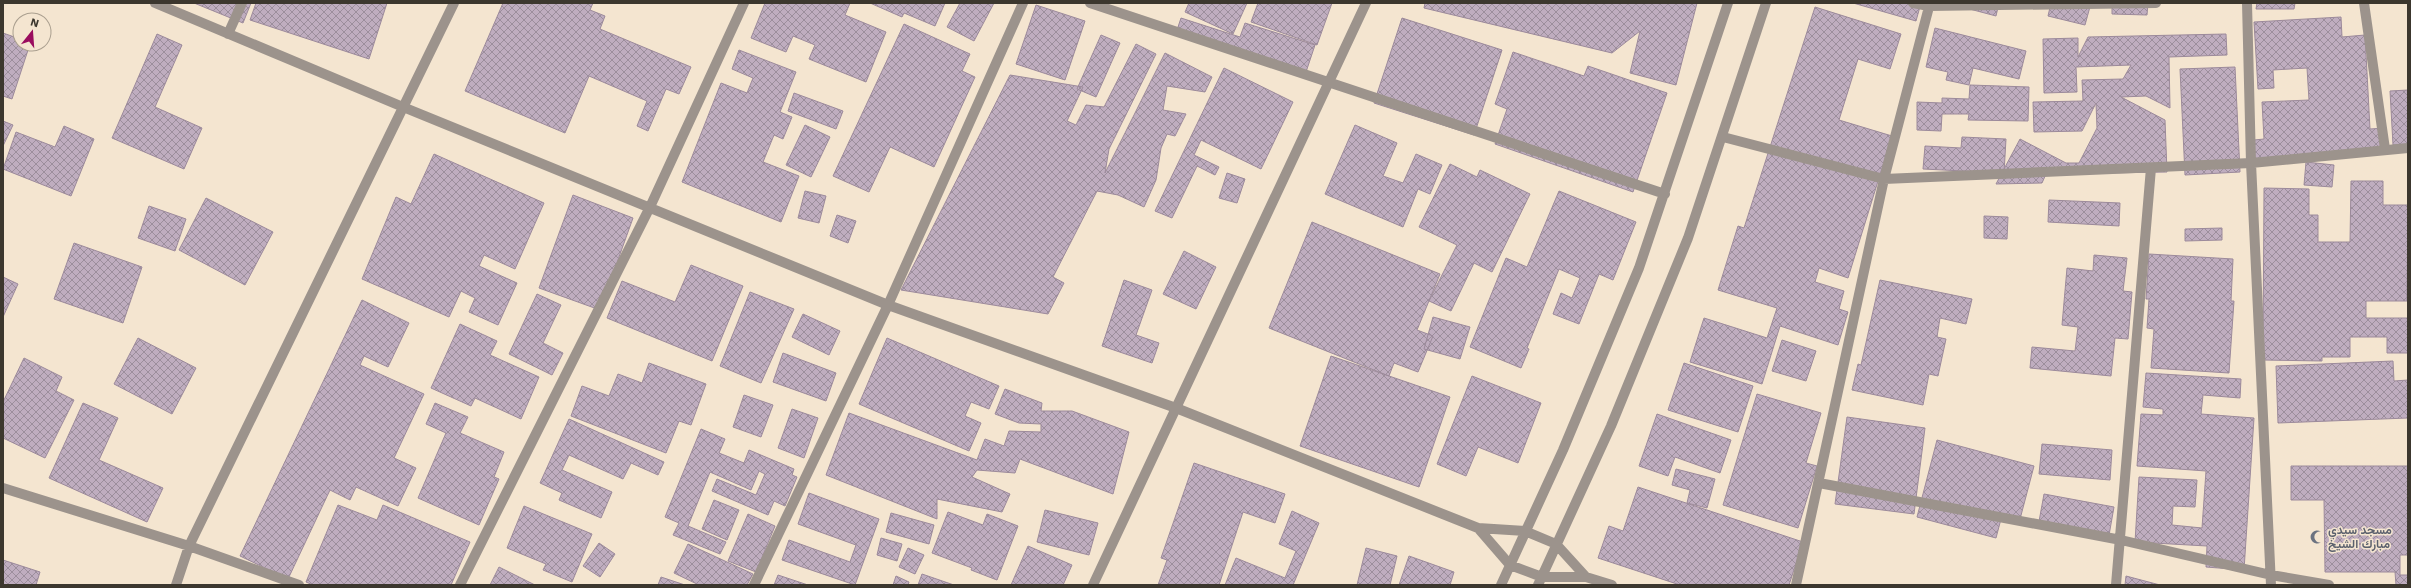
<svg xmlns="http://www.w3.org/2000/svg" width="2411" height="588" font-family="'Work Sans',Vazirmatn,sans-serif">
  <defs>
    <pattern id="building-cross-hatch" width="8" height="8" patternUnits="userSpaceOnUse"><rect width="8" height="8" fill="#bfadbf"/><path d="M0 0l8 8M0 8l8-8" fill="none" stroke="#9c8e9c"/></pattern>
  </defs>
  <rect width="100%" height="100%" fill="#f4e5d0"/>
  <path fill="url(#building-cross-hatch)" stroke="#9c8a9b" d="M194,3H251L243,23Z
    M256,3H387L369,59L250,20Z
    M503,3H593L590,10L605,16L600,29L691,67L679,94L666,89L648,131L637,126L647,101L589,76L565,133L465,91Z
    M765,3H850L845,15L886,32L866,82L809,59L815,45L793,36L786,52L751,38Z
    M870,3H945L935,26L904,13L902,17Z
    M960,3H994L974,41L947,27Z
    M1189,3H1247L1233,34L1185,12Z
    M1258,3H1332L1317,45L1251,22Z
    M1425,3H1697L1676,85L1630,73L1640,31L1612,53L1424,8Z
    M1853,3H1921L1916,21Z
    M1947,3H1999L1996,16Z
    M2051,3H2091L2085,25L2048,16Z
    M2112,3H2148L2147,15L2112,14Z
    M2257,3H2295L2294,9H2256Z
    M1036,5L1085,21L1065,80L1016,64Z
    M1815,7L1901,34L1890,69L1858,59L1839,120L1892,136L1848,278L1819,268L1815,282L1844,291L1839,309L1848,312L1838,345L1780,326L1762,384L1690,362L1704,318L1767,338L1777,308L1718,290L1738,226L1744,228Z
    M2341,17L2342,37L2365,35L2370,129L2385,128L2387,153L2255,165L2254,140L2264,139L2262,102L2309,100L2307,68L2273,70L2274,88L2258,89L2254,22Z
    M1181,18L1240,37L1245,23L1315,45L1306,72L1177,30Z
    M1402,18L1502,50L1474,135L1374,103Z
    M904,24L970,54L962,71L975,77L934,167L890,147L869,192L833,176Z
    M1935,28L2026,51L2019,79L1973,68L1969,85L1946,80L1948,72L1926,67Z
    M3,33L20,39V44H30L12,99L3,96Z
    M157,34L182,45L155,107L202,128L184,169L112,138Z
    M2226,34L2227,55L2169,57L2170,108L2146,96L2121,97L2165,120L2167,172L2046,174L2042,183L1996,184L2020,139L2066,163H2079L2097,128L2096,103L2082,131L2034,132L2033,102L2083,101L2082,80L2123,79L2131,65L2076,67L2077,92L2044,93L2043,39L2078,38V57L2088,37Z
    M1101,35L1120,43L1096,97L1077,89Z
    M1136,44L1156,54L1109,149L1105,173L1165,53L1212,77L1205,92L1167,86L1163,110L1186,114L1175,136L1167,134L1161,148L1156,180L1144,207L1118,195L1097,191L1053,277L1064,283L1048,314L901,290L1010,75L1083,87L1067,121L1076,125L1086,105L1104,107Z
    M739,50L796,72L780,112L792,117L783,139L774,135L763,162L799,176L781,222L682,182L721,83L747,93L753,78L732,69Z
    M1513,52L1584,76L1588,66L1667,93L1633,192L1495,144L1507,109L1495,104Z
    M2235,67L2240,172L2185,175L2180,69Z
    M1224,68L1293,102L1261,169L1201,140L1194,155L1219,167L1215,175L1197,166L1172,218L1155,211Z
    M1970,85L2029,87L2028,121L1968,120L1969,114H1942L1941,131L1917,130V102L1942,103V98L1969,99Z
    M2408,90V144L2393,145L2390,91Z
    M794,93L843,111L836,129L788,111Z
    M3,121L13,125L3,146Z
    M805,125L830,137L811,177L786,165Z
    M1355,125L1397,143L1383,176L1403,183L1416,154L1442,165L1430,194L1418,189L1403,227L1325,194Z
    M64,126L94,139L71,196L3,169L16,132L55,147Z
    M1962,137L2006,139L2004,173L1923,169L1925,146L1961,148Z
    M434,154L544,203L515,269L484,255L479,266L517,283L498,325L469,312L475,298L461,291L449,317L362,279L396,197L411,204Z
    M2306,162L2334,165L2332,187L2304,185Z
    M1450,164L1477,177L1480,170L1530,194L1492,272L1474,263L1451,311L1429,301L1457,245L1419,227Z
    M1227,173L1245,179L1237,203L1219,198Z
    M2351,181H2383V205H2408L2407,301H2366V318H2408V353H2387V337H2350V357H2322V361L2263,360L2264,188L2309,189V215H2318V242H2350Z
    M805,191L826,196L819,223L798,218Z
    M1559,191L1636,222L1613,280L1599,274L1579,324L1553,314L1561,293L1572,298L1580,278L1559,269L1527,348L1529,349L1521,368L1470,347L1506,258L1527,267Z
    M573,195L633,218L600,310L539,288Z
    M206,198L273,232L245,285L179,250Z
    M2049,200L2120,203L2119,226L2048,222Z
    M149,206L186,219L175,251L138,238Z
    M837,215L856,221L848,243L830,236Z
    M1984,216L2008,217L2007,239L1984,238Z
    M1312,222L1440,274L1417,330L1433,336L1418,372L1394,363L1389,376L1269,328Z
    M2222,228V240L2185,241V229Z
    M74,243L142,267L123,323L54,299Z
    M1184,251L1216,267L1196,309L1163,294Z
    M2149,254L2233,259L2231,301H2234L2229,373L2151,368L2154,329L2147,328L2149,299H2146Z
    M2094,255L2127,258L2123,291L2132,292L2128,339L2115,338L2111,376L2030,368L2032,347L2075,351L2078,327L2062,325L2067,268L2093,271Z
    M691,265L743,286L712,361L607,318L622,281L675,302Z
    M3,277L18,284L3,317Z
    M1124,280L1152,290L1136,335L1159,343L1152,363L1102,346Z
    M1880,280L1972,299L1966,324L1940,318L1937,337L1946,339L1938,376L1929,374L1923,405L1852,390L1858,364L1861,365Z
    M750,292L794,309L761,383L720,366Z
    M537,294L561,305L543,343L563,353L552,375L509,354Z
    M362,300L409,323L388,367L364,356L360,365L424,394L394,458L416,468L398,506L356,487L350,500L330,490L288,579L240,556Z
    M803,314L840,331L829,355L792,337Z
    M1433,317L1470,327L1460,359L1424,349Z
    M460,324L497,341L490,355L539,377L521,419L475,398L471,406L431,388Z
    M138,338L196,368L172,414L114,384Z
    M887,338L999,386L989,409L971,402L965,416L981,423L969,451L859,404Z
    M1782,340L1816,351L1806,381L1772,371Z
    M783,353L836,373L826,401L773,382Z
    M1331,356L1450,397L1419,487L1300,446Z
    M24,358L62,377L56,391L74,400L45,458L3,438V402Z
    M2393,361L2394,381L2408,380V418L2278,423L2276,366Z
    M649,363L706,384L691,425L679,421L666,453L571,416L582,386L609,396L618,374L642,383Z
    M1684,363L1753,386L1738,432L1668,410Z
    M2146,373L2241,379L2240,398L2203,395L2201,414L2254,418L2244,570L2206,567L2207,546L2135,542L2139,477L2197,480L2195,507L2173,506L2172,525L2202,528L2206,471L2137,466L2141,414L2163,415V409L2143,407Z
    M1472,376L1541,403L1518,463L1478,447L1466,476L1437,464Z
    M1005,389L1042,403L1041,411H1072L1129,432L1113,494L1020,459L1015,473L977,470L972,477L1010,494L1002,512L937,499V519L826,475L849,413L977,460L985,439L1004,446L1009,431L1041,432V424L1019,423L995,414Z
    M1757,394L1821,413L1806,463L1817,466L1798,528L1723,505Z
    M744,395L773,405L761,437L733,427Z
    M83,403L118,418L99,460L163,488L147,522L49,478Z
    M435,403L468,417L460,433L504,452L494,477L499,479L479,525L418,498L446,433L426,424Z
    M792,409L818,418L804,458L778,448Z
    M1657,414L1731,440L1720,473L1675,457L1668,476L1639,466Z
    M1847,417L1925,428L1914,514L1835,504Z
    M569,419L664,462L658,475L631,463L623,479L569,455L562,470L612,492L601,518L559,500L562,493L540,483Z
    M701,429L725,439L719,453L744,463L749,450L794,469L792,475L797,477L785,506L774,501L768,515L712,491L717,479L756,495L765,474L759,471L751,490L710,472L688,526L726,542L720,554L673,535L679,523L665,517Z
    M2408,429V555H2400V575H2408V585H2396L2395,572H2325L2324,500H2291V466H2408Z
    M1937,440L2034,466L2019,523L2001,519L1996,538L1917,517Z
    M2042,444L2112,450L2110,480L2039,474Z
    M1194,463L1285,494L1275,523L1243,512L1219,585H1158L1167,560L1161,558Z
    M1676,469L1715,479L1707,508L1687,503L1690,490L1672,485Z
    M1638,487L1803,542L1789,585H1680L1598,558L1609,526L1623,531Z
    M809,493L879,519L855,585L782,560L789,540L850,562L856,545L798,524Z
    M2044,494L2114,507L2108,541L2038,527Z
    M714,500L739,510L727,540L702,529Z
    M338,505L377,520L383,505L470,542L451,585H313L306,582Z
    M524,506L592,534L572,582L543,570L546,564L507,548Z
    M1045,510L1098,523L1089,555L1037,542Z
    M1292,511L1319,523L1293,585H1225L1236,558L1285,578L1296,551L1279,544Z
    M948,512L983,525L987,514L1018,526L997,580L971,570L972,568L932,553Z
    M891,513L934,525L929,544L886,532Z
    M748,514L775,526L756,572L728,561Z
    M881,538L902,544L897,561L877,555Z
    M599,543L615,554L600,577L583,566Z
    M688,544L753,574L747,585H699L674,573Z
    M1028,546L1072,565L1063,585H1011Z
    M908,548L924,555L915,574L899,567Z
    M1366,548L1397,556L1390,585H1357Z
    M1409,556L1454,572L1450,585H1399Z
    M3,560L40,572L36,585H3Z
    M499,567L535,585H490Z
    M922,574L954,585H918Z
    M778,575L808,585H774Z
    M896,576L909,582L908,585H893Z
    M2126,576L2160,585H2125Z
    M661,577L685,585H658Z"/>
  <g fill="none" stroke-linecap="round" stroke-linejoin="round">
    <path stroke="#9c938c" stroke-width="10" d="M155,3L403,107L888,305L1176,408L1478,528L1525,531L1556,544L1586,577
      M1090,3L1665,194
      M1913,3L1929,6L2156,3
      M2247,3L2251,163L2271,585
      M2364,3L2385,149
      M228,34L242,3
      M1723,137L1884,179L2251,163L2408,148
      M1819,483L2121,540L2271,575L2329,585
      M3,488L189,546L299,585
      M1478,528L1510,565L1542,577H1586L1612,585
      M176,585L189,546L454,3
      M460,585L650,207L744,3
      M754,585L888,305L1023,3
      M1093,585L1366,3
      M1501,585L1563,450L1639,268L1728,3
      M1538,585L1611,426L1688,238L1766,3
      M1796,585L1884,179L1930,3
      M2116,585L2151,168"/>
  </g>
  <defs>
    <g id="mosque-bare" transform="scale(1.08)"><path d="M3.5-4.9A6 6 0 1 0 3.5 4.9A5 5 0 1 1 3.5-4.9Z" fill="#6b7280" stroke="#f4e5d0" stroke-width="2.5" paint-order="stroke"/></g>
  </defs>
  <g fill-rule="evenodd">
    <use href="#mosque-bare" x="2317" y="537"/>
  </g>
  <g text-anchor="middle" stroke-width="3" stroke-linejoin="round" paint-order="stroke">
    <g font-size="12" font-weight="bold" fill="#5b616d" stroke="#f4e5d0" text-anchor="start">
      <text x="2328" y="534">مسجد سيدي<tspan x="2328" dy="14">مبارك الشيخ</tspan></text>
    </g>
  </g>
  <rect width="2411" height="588" fill="none" stroke="#3c372e" stroke-width="8"/>
  <g transform="translate(32 32) rotate(17)"><circle r="19" fill="#f4e5d0" stroke="#aa9f8f"/>
  <path d="M0-3L7 15L0 10L-7 15Z" fill="#9a0c5e"/>
  <text y="-6" font-size="11" font-weight="bold" text-anchor="middle" fill="#3c372e">N</text>
  </g>
</svg>
